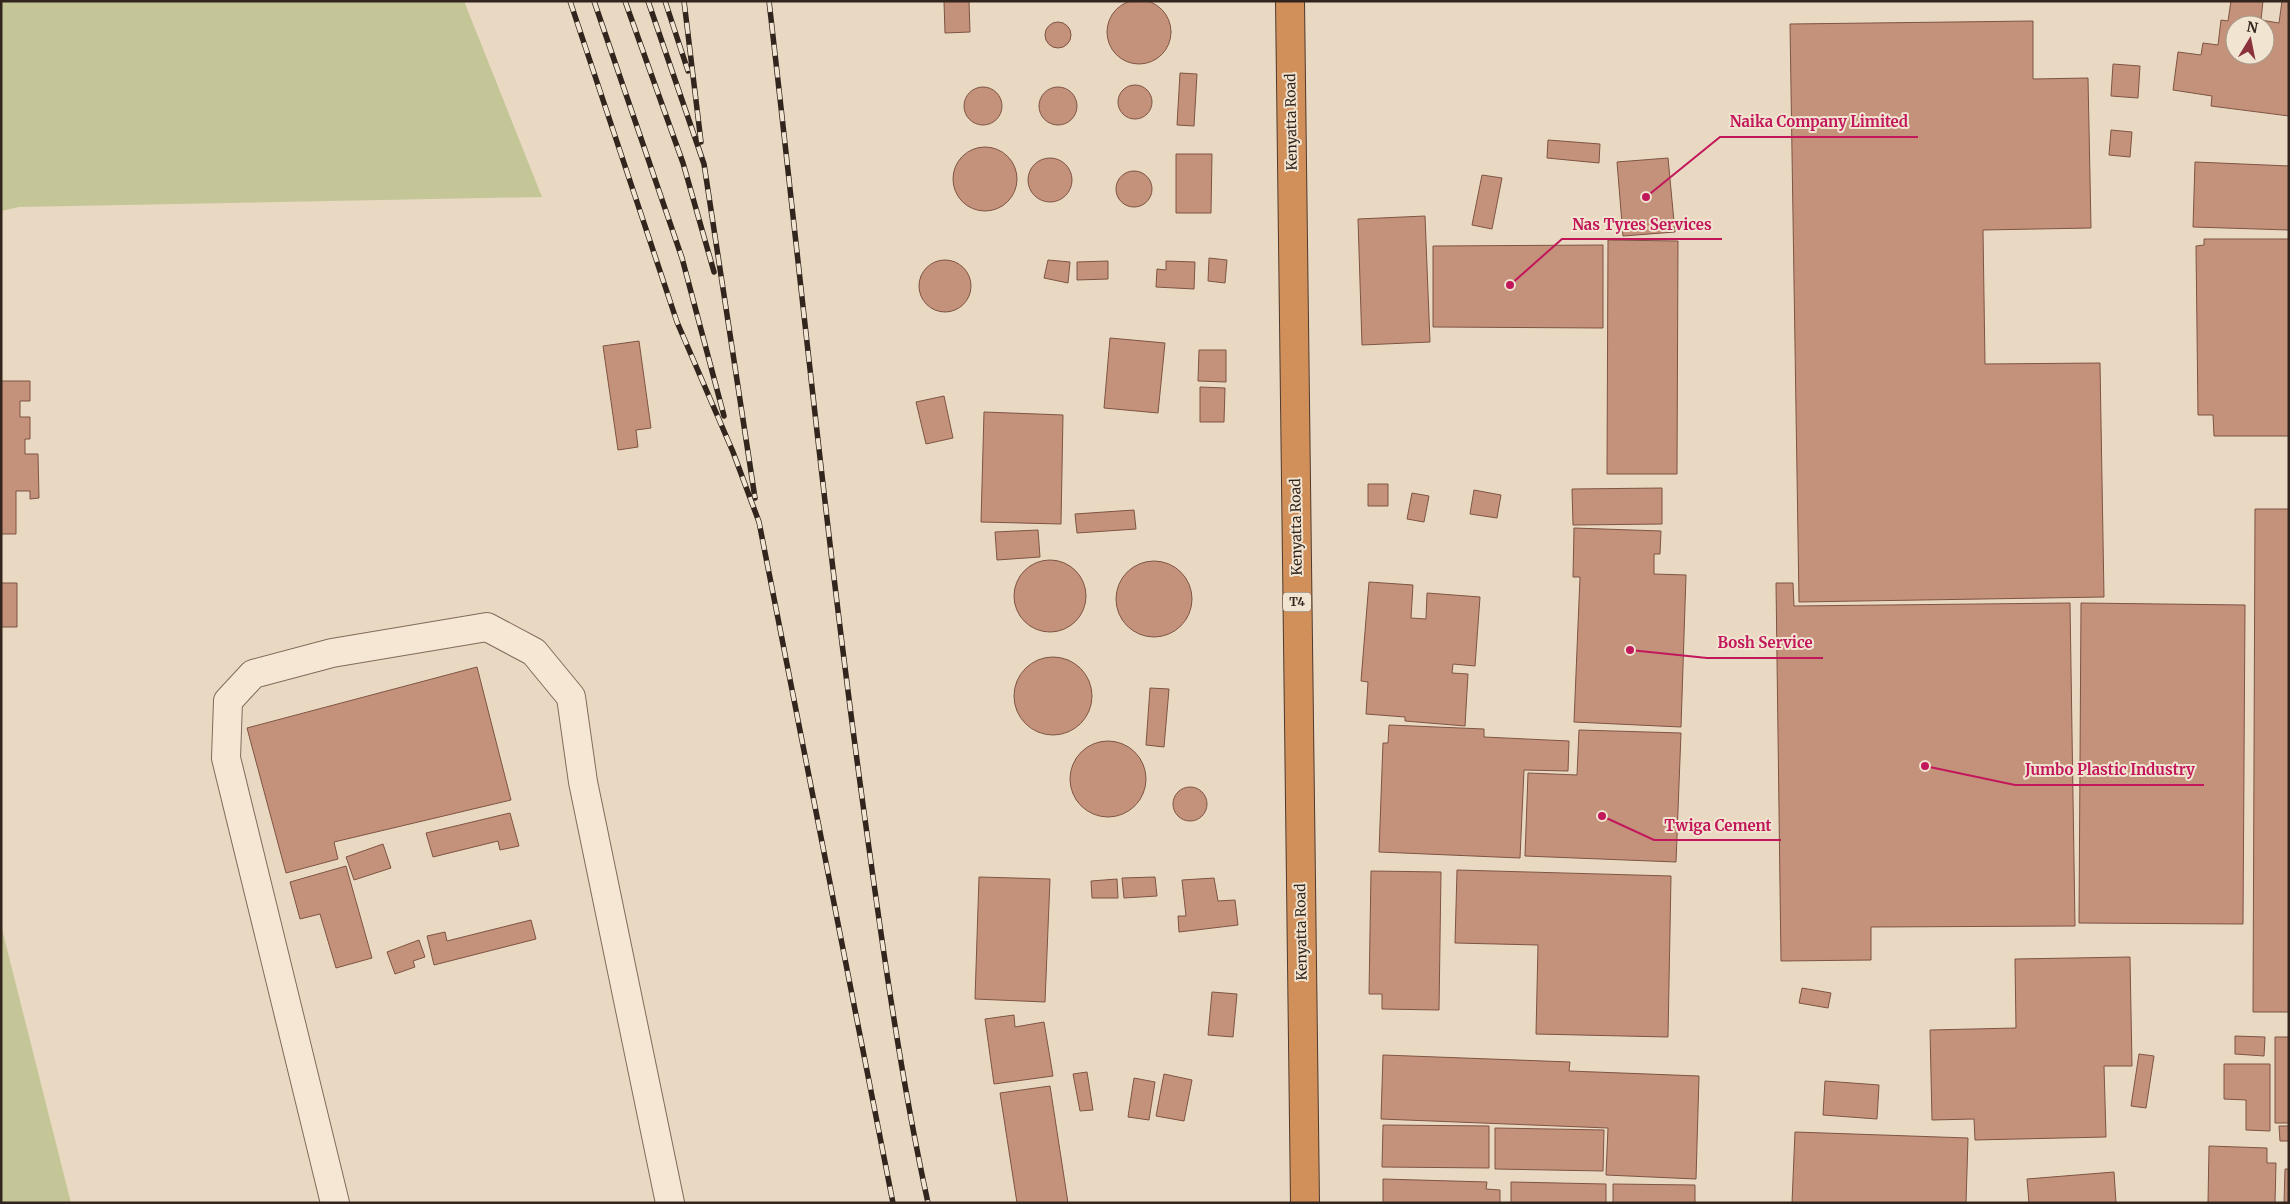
<svg xmlns="http://www.w3.org/2000/svg" width="2290" height="1204" font-family="Merriweather,serif">
  <rect width="100%" height="100%" fill="#e9d9c2"/>
  <path fill="#c5c697" d="M1,1H464L542,197L19,207L1,211Z
    M1,925L71,1203H1Z"/>
  <path fill="#c4917b" stroke="#7e5443" fill-rule="evenodd" d="M1107 32a32 32 0 1 1 64 0a32 32 0 1 1-64 0Z
    M944,1H969L970,32L945,33Z
    M2231,1H2263L2261,20L2279,23L2282,1H2289V116L2211,106L2212,96L2173,90L2178,52L2201,55L2203,43L2218,45L2221,20L2228,21ZM2235,25H2265V55H2235Z
    M2033,21V79L2088,78L2091,228L1983,230L1985,364L2100,363L2104,597L1799,602L1790,24Z
    M1045 35a13 13 0 1 1 26 0a13 13 0 1 1-26 0Z
    M2113,64L2140,66L2138,98L2111,96Z
    M1180,73L1197,74L1194,126L1177,125Z
    M1118 102a17 17 0 1 1 34 0a17 17 0 1 1-34 0Z
    M964 106a19 19 0 1 1 38 0a19 19 0 1 1-38 0Z
    M1039 106a19 19 0 1 1 38 0a19 19 0 1 1-38 0Z
    M2111,130L2132,132L2130,157L2109,155Z
    M1548,140L1600,144L1599,163L1547,158Z
    M953 179a32 32 0 1 1 64 0a32 32 0 1 1-64 0Z
    M1176,154H1212L1211,213H1176Z
    M1668,158L1675,232L1623,236L1617,162Z
    M1028 180a22 22 0 1 1 44 0a22 22 0 1 1-44 0Z
    M2195,162L2289,166V230L2193,227Z
    M1116 189a18 18 0 1 1 36 0a18 18 0 1 1-36 0Z
    M1482,175L1502,178L1492,229L1472,225Z
    M1425,216L1430,342L1362,345L1358,219Z
    M2204,239H2289V436H2214L2213,415H2198L2196,246L2204,245Z
    M1608,240L1678,241L1677,474H1607Z
    M1603,245V328L1433,327V246Z
    M1209,258L1227,260L1225,283L1208,281Z
    M1048,260L1070,262L1068,283L1044,278Z
    M919 286a26 26 0 1 1 52 0a26 26 0 1 1-52 0Z
    M1108,261V279L1077,280V262Z
    M1166,261L1195,262L1194,289L1156,287L1157,269L1166,270Z
    M1110,338L1165,343L1158,413L1104,408Z
    M639,341L651,428L636,430L638,447L618,450L603,346Z
    M1199,350H1226V382L1198,381Z
    M1,381H30V401H20V417H30V439H25V454H38L39,498L30,499V491H16V534H1Z
    M1200,387L1225,388L1224,422H1200Z
    M944,396L953,438L926,444L916,402Z
    M984,412L1063,415L1061,524L981,522Z
    M1368,484H1388V506H1368Z
    M1662,488V524L1573,525L1572,489Z
    M1474,490L1501,495L1497,518L1470,514Z
    M1412,493L1429,496L1424,522L1407,519Z
    M2255,509H2289V1012H2253Z
    M1134,510L1136,529L1077,533L1075,514Z
    M1574,528L1661,531L1660,554H1654V574L1686,575L1681,727L1574,722L1580,577H1573Z
    M1038,530L1040,557L997,560L995,532Z
    M1014 596a36 36 0 1 1 72 0a36 36 0 1 1-72 0Z
    M1116 599a38 38 0 1 1 76 0a38 38 0 1 1-76 0Z
    M1369,582L1413,585L1411,618L1426,619L1427,593L1480,597L1475,666L1453,664L1452,673L1468,674L1465,726L1405,721V717L1366,714L1368,682L1361,681Z
    M1,583H17V627H1Z
    M1776,583H1793L1794,606L2070,603L2075,926L1871,927V960L1781,961Z
    M2081,603L2245,605L2243,924L2079,923Z
    M1014 696a39 39 0 1 1 78 0a39 39 0 1 1-78 0Z
    M477,667L511,800L334,842L338,859L286,873L247,728Z
    M1150,688L1169,689L1164,747L1146,745Z
    M1389,725L1484,729V737L1569,741L1568,771L1524,770L1520,858L1379,852L1383,743H1388Z
    M1579,730L1681,733L1676,862L1525,856L1528,773L1577,775Z
    M1070 779a38 38 0 1 1 76 0a38 38 0 1 1-76 0Z
    M1173 804a17 17 0 1 1 34 0a17 17 0 1 1-34 0Z
    M510,813L519,846L500,850L498,841L433,857L426,833Z
    M383,844L391,868L354,880L346,857Z
    M346,866L372,958L336,968L320,914L300,919L290,882Z
    M1457,870L1671,876L1668,1037L1536,1034L1538,945L1455,943Z
    M1371,871L1441,872L1439,1010L1382,1009V994H1369Z
    M979,877L1050,879L1045,1002L975,999Z
    M1155,877L1157,896L1124,898L1122,878Z
    M1214,878L1218,901L1235,900L1238,925L1179,932L1178,916H1186L1182,880Z
    M1117,879L1118,898H1092L1091,881Z
    M531,920L536,939L434,965L427,936L445,932L447,941Z
    M419,940L425,957L413,961L415,967L395,974L387,952Z
    M2130,957L2132,1066H2104L2106,1137L1975,1140L1974,1119L1932,1120L1930,1030L2016,1028L2015,959Z
    M1802,988L1831,993L1828,1008L1799,1003Z
    M1212,992L1237,994L1233,1037L1208,1035Z
    M1014,1015L1015,1027L1044,1022L1053,1076L994,1084L985,1019Z
    M2235,1036L2265,1037L2264,1056L2235,1054Z
    M2275,1037H2289V1123H2275Z
    M2139,1054L2154,1056L2146,1108L2131,1106Z
    M1383,1055L1570,1062L1569,1071L1699,1076L1696,1179L1606,1175L1608,1128L1381,1119Z
    M2224,1064H2270V1131L2246,1130V1100L2224,1099Z
    M1087,1072L1093,1110L1080,1111L1073,1074Z
    M1164,1074L1192,1080L1184,1121L1156,1116Z
    M1134,1078L1155,1082L1149,1120L1128,1117Z
    M1825,1081L1879,1085L1877,1119L1823,1115Z
    M1050,1086L1068,1203H1017L1000,1093Z
    M1383,1125L1489,1126V1168L1382,1167Z
    M2279,1126H2289V1141H2280Z
    M1495,1128L1604,1130L1603,1171L1495,1169Z
    M1795,1132L1968,1138L1966,1203H1792Z
    M2209,1146L2267,1148V1163H2276L2275,1203H2208Z
    M2285,1169H2289V1203H2284Z
    M2114,1172L2116,1203H2029L2027,1179Z
    M1383,1179L1487,1182L1486,1189L1500,1190V1203H1383Z
    M1511,1182L1606,1184V1203H1511Z
    M1613,1184L1695,1185V1203H1613Z"/>
  <g fill="none" stroke-linecap="round" stroke-linejoin="round">
    <g stroke="#816b5b" stroke-width="30">
      <path id="street" d="M335,1203L226,758L228,701L253,674L332,653L487,627L534,652L571,697L583,782L670,1203"/>
    </g>
    <g stroke="#4f3a2f" stroke-width="30">
      <path id="highway" d="M1290,1L1305,1203"/>
    </g>
    <use href="#street" stroke="#f5e7d4" stroke-width="28"/>
    <use href="#highway" stroke="#d18f5a" stroke-width="28"/>
    <g stroke="#32251e" stroke-width="5.5">
      <path id="rail" d="M570,1L677,322L733,452L759,522L893,1203
        M594,1L682,258L724,416
        M625,1L683,163L714,272
        M648,1L704,164L755,498
        M665,1L688,71
        M684,1L701,142
        M769,1C800,272 827,543 864,812C882,943 900,1074 928,1203"/>
    </g>
    <use href="#rail" stroke="#f1e4d1" stroke-width="4" stroke-dasharray="11" stroke-linecap="butt"/>
  </g>
  <g text-anchor="middle" stroke-width="4" stroke-linejoin="round" paint-order="stroke">
    <rect fill="#f1e4d1" stroke="#6b5e54" stroke-width="1" x="1283" y="592.5" width="28" height="19" rx="4"/>
    <g font-size="12" font-weight="bold" fill="#32251e">
      <text x="1297" y="606">T4</text>
    </g>
    <g font-size="14" fill="#32251e" stroke="#f1e4d1">
      <text transform="translate(1291 122) rotate(-91)" y="5">Kenyatta Road</text>
      <text transform="translate(1296 527) rotate(-91)" y="5">Kenyatta Road</text>
      <text transform="translate(1301 932) rotate(-91)" y="5">Kenyatta Road</text>
    </g>
  </g>
  <path fill="none" stroke="#c2185b" stroke-width="2" d="M1646 197L1720 137H1918M1510 285L1562 239H1722M1630 650L1707 658H1823M1925 766L2015 785H2204M1602 816L1654 840H1781"/>
  <g fill="#c2185b" stroke="#f1e4d1" stroke-width="2">
    <circle cx="1646" cy="197" r="5"/>
    <circle cx="1510" cy="285" r="5"/>
    <circle cx="1630" cy="650" r="5"/>
    <circle cx="1925" cy="766" r="5"/>
    <circle cx="1602" cy="816" r="5"/>
  </g>
  <g font-size="15" text-anchor="middle" font-weight="bold" fill="#c2185b" stroke="#f1e4d1" stroke-width="4" stroke-linejoin="round" paint-order="stroke">
    <text x="1819" y="127">Naika Company Limited</text>
    <text x="1642" y="230">Nas Tyres Services</text>
    <text x="1765" y="648">Bosh Service</text>
    <text x="2110" y="775">Jumbo Plastic Industry</text>
    <text x="1718" y="831">Twiga Cement</text>
  </g>
  <rect width="2290" height="1204" fill="none" stroke="#32251e" stroke-width="5"/>
  <g transform="translate(2250 40) rotate(10)"><circle r="24" fill="#f1e4d1" stroke="#a59889"/>
  <path d="M0-4L9 19L0 12L-9 19Z" fill="#8a313c"/>
  <text y="-8" font-size="14" font-weight="bold" text-anchor="middle" fill="#32251e">N</text>
  </g>
</svg>
